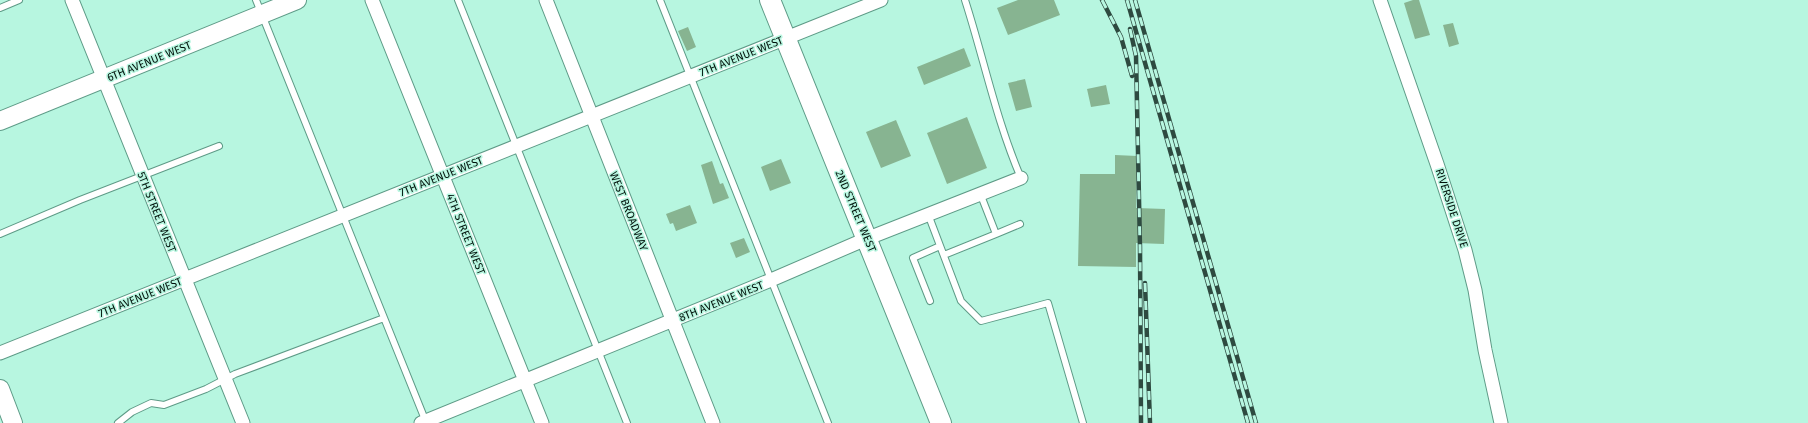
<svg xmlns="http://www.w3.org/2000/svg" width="1808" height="423" font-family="'Fira Sans',sans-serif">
  <rect width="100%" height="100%" fill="#b7f6e0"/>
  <path fill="#87b491" d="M1018,0H1054L1060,15L1008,35L997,8Z
    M1413,0H1419L1430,35L1415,39L1404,3Z
    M1453,23L1459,44L1449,47L1443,25Z
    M688,27L696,47L687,51L678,31Z
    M964,48L971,66L924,85L917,67Z
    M1025,79L1032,107L1016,111L1008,83Z
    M1106,85L1110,104L1091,107L1087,89Z
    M967,117L987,168L947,184L927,133Z
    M896,120L911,156L881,168L866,132Z
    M1115,155L1137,156L1136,208L1165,209L1164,244L1136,243V267L1078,266L1080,174H1115Z
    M781,159L791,183L770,191L761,167Z
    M712,161L720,184L723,183L729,198L713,204L701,165Z
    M690,205L697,223L676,231L673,223L670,224L666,214Z
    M744,238L750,252L736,258L730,243Z"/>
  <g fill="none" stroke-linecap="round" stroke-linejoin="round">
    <g stroke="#5e9b87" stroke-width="8">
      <path id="lane" d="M256,0L426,422
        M458,0L627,423
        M660,0L828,423
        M965,0C984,59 996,120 1021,178
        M0,8L19,0
        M928,214L961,301L981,321L1048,303L1083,423
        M0,234L80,200L219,146
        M996,234L1020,224
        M944,255L996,234L980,193
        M930,301L913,258L940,246
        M118,423L132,412L151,403L164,405L206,389L235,374L384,318"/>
    </g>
    <g stroke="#5e9b87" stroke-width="15">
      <path id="street" d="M72,0L243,423
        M372,0L542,423
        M546,0L713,423
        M1380,0L1437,164L1465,250L1475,290L1485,350L1501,423
        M0,353L881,0
        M421,423L771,280L866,239L1021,178"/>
    </g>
    <g stroke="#5e9b87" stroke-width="20">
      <path id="secondary" d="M0,121L297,0
        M0,389L13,423"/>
    </g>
    <g stroke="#5e9b87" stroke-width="22">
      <path id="primary" d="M770,0L941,423"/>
    </g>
    <use href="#lane" stroke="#fff" stroke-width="6"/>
    <use href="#street" stroke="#fff" stroke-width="13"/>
    <use href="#secondary" stroke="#fff" stroke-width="18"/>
    <use href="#primary" stroke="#fff" stroke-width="20"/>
    <g stroke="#2e4a40" stroke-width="4.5">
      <path id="rail" d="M1102,0L1121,37L1132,76
        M1127,0L1248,423
        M1135,0L1256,423
        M1130,29L1136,56L1140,247L1141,423
        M1145,283L1150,423"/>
    </g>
    <use href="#rail" stroke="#b7f6e0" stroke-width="3" stroke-dasharray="9" stroke-linecap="butt"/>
  </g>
  <g text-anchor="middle" stroke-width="3" stroke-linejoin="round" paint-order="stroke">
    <g font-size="11" fill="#00110a" stroke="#b7f6e0">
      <text transform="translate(741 56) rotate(-22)" y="4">7TH AVENUE WEST</text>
      <text transform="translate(149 61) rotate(-22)" y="4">6TH AVENUE WEST</text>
      <text transform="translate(441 176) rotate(-22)" y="4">7TH AVENUE WEST</text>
      <text transform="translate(1452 208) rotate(72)" y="4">RIVERSIDE DRIVE</text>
      <text transform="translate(629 211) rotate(68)" y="4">WEST BROADWAY</text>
      <text transform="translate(856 211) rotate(67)" y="4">2ND STREET WEST</text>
      <text transform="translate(157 212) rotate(68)" y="4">5TH STREET WEST</text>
      <text transform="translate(466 234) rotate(68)" y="4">4TH STREET WEST</text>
      <text transform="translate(140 297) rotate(-22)" y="4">7TH AVENUE WEST</text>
      <text transform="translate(721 301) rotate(-22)" y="4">8TH AVENUE WEST</text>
    </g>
  </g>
</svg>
